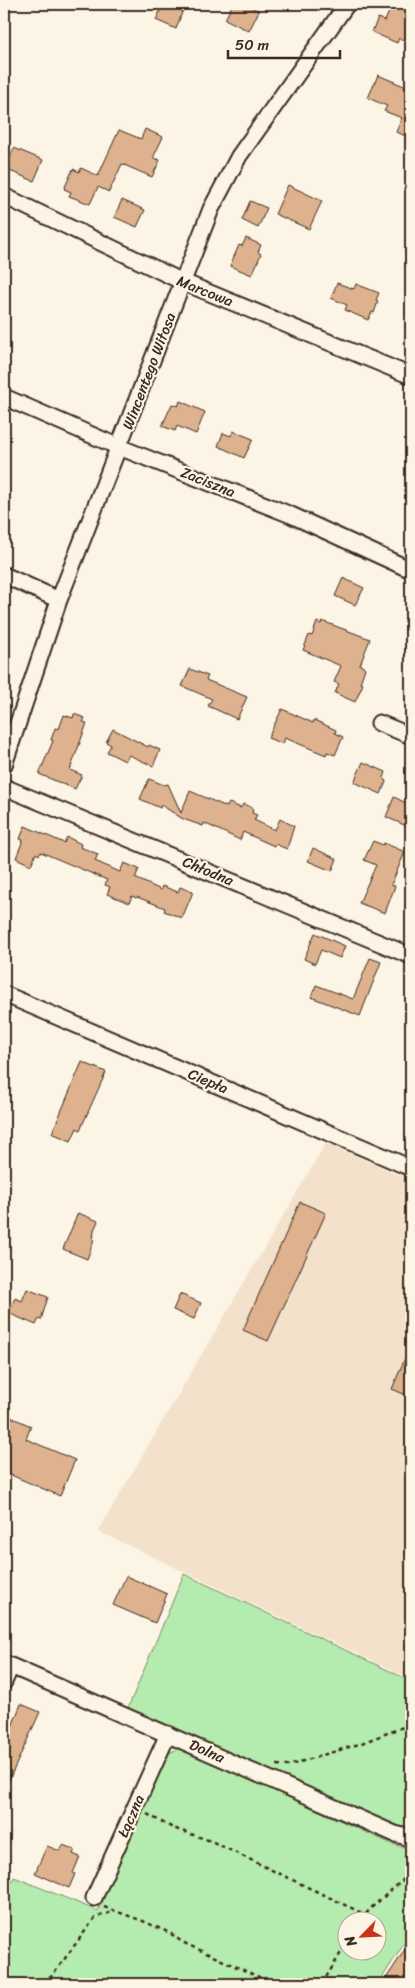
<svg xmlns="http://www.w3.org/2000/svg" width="415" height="1988" font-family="Sriracha,sans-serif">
  <rect width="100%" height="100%" fill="#fcf5e5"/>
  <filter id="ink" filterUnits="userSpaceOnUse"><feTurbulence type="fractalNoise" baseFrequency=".02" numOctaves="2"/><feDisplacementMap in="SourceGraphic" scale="10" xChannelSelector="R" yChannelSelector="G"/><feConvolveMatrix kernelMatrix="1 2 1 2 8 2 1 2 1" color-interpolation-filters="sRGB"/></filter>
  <g filter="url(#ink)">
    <path fill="#f3e1cb" d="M326,1143L411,1180V1679L98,1531Z"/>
    <path fill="#b4ebae" stroke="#788a66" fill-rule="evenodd" d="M184,1574L411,1681V1831L400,1829L128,1708Z
      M180,1748L392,1844L411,1849V1933L378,1984H4V1899L14,1877L98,1911L118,1860L164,1755ZM348,1920H378V1950H348Z"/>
    <path fill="#deb28f" stroke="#3b2a1e" d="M163,4H176L184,7L176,29L156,20Z
      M233,4H246L259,11L249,31L225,19Z
      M392,5L408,12L406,17L411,20V30L406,41L399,38L397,43L372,32L378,18L385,21Z
      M378,75L411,89V138L396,132L402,118L384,111L387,106L368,98Z
      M145,129L163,137L153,158L160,160L152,177L122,164L109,192L98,187L90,204L69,196L71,192L64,189L73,169L79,172L81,168L98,176L119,130L141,139Z
      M14,148L43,160L34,181L5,169Z
      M288,185L322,201L309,229L275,214Z
      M122,200L145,210L137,227L114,217Z
      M250,201L267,208L258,228L242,220Z
      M246,238L261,245L258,252L261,254L252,275L230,266L239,245L242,246Z
      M337,283L354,289L356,284L379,293L376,300L378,301L374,313L372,312L368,320L345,310L347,305L331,298Z
      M180,401L205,412L196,434L177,426L175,431L162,426L172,404L178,406Z
      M233,431L253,439L244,458L218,446L223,433L231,436Z
      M343,578L364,588L355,605L335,596Z
      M322,621L370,639L360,665L365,668L360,683L363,684L355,702L335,693L339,684L334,682L341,666L303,650L309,635L312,636L317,622L321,624Z
      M190,669L208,676L206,680L247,697L237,719L208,706L212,699L182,686Z
      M282,709L313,723L314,720L336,730L335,733L343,737L335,755L327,752L326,755L285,738L283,744L268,738Z
      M74,714L85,718L83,722L87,723L70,770L82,775L75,789L39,774L53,741L51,740L55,728L59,729L64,715L73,718Z
      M113,729L148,747L149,745L160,750L153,766L129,755L125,761L107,752L111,745L106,742Z
      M363,762L386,772L384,778L386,782L381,794L354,782Z
      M149,779L164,785L168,784L181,813L190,791L227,807L229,803L241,808L243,804L253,808L252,813L257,815L254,820L275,830L280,819L294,826L287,849L275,844L274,846L243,832L240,840L204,823L203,826L183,819L161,805L160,808L140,799Z
      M394,797L406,803L405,805L411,808V828L386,817Z
      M25,826L64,843L67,837L81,844L80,847L98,854L95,861L120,872L124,863L139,869L135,878L161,890L162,886L178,892L180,887L193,892L182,918L164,911L165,908L137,897L136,898L132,896L129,903L107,894L110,887L105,885L107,880L41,852L39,855L36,853L31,865L16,858L23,840L20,839Z
      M373,841L383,845L384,843L405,852L391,885L395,886L385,913L359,903L376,865L364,860Z
      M313,848L337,859L332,871L308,861Z
      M315,933L345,946L340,958L321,950L315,964L304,959Z
      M370,958L381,962L360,1016L311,997L316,985L353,999Z
      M82,1062L106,1072L80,1130L77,1128L71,1141L52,1133Z
      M300,1202L326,1213L268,1341L243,1330Z
      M78,1213L98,1221L94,1230L93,1243L87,1259L63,1249Z
      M27,1289L48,1297L41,1320L39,1319L36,1325L8,1313L15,1298L22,1301Z
      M180,1294L201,1303L194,1319L173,1310Z
      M411,1344V1397L392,1389Z
      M4,1414L31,1426L26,1439L75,1460L60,1496L4,1472Z
      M126,1576L167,1594L155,1623L113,1605Z
      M21,1704L40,1712L4,1791V1746Z
      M63,1845L75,1850L73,1854L80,1857L73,1873L75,1874L69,1888L35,1873L47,1846L60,1851Z
      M411,1940V1984H382L393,1968Z"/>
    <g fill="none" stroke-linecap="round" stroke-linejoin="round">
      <g stroke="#3b2a1e" stroke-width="19">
        <path id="minor" d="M4,196L183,282L411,376
          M4,397L119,447L291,515L411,570
          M4,575L59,600
          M379,723L411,736
          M4,765L59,600L211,209L239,156L347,4
          M4,787L411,956
          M4,994L411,1168
          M4,1663L395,1834L411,1838
          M4,1682L11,1666
          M94,1898L168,1734"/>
      </g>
      <path stroke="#3b2a1e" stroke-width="2.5" stroke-dasharray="4 4" stroke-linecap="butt" d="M277,1765L287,1766L359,1744L411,1724
        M147,1814L173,1828L211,1841L366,1915
        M104,1907L143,1921L170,1933L182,1942L259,1977L279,1984
        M361,1920L371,1908L411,1873
        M26,1984L45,1980L52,1976L94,1919L101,1915L113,1912
        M322,1984L348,1941"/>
      <use href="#minor" stroke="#fcf5e5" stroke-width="15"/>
    </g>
  </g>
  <g text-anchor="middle" stroke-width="4.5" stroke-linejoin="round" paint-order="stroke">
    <g font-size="15" fill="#3b2a1e" stroke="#fcf5e5">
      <text transform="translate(205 291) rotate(22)" y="5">Marcowa</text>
      <text transform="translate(149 371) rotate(-69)" y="5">Wincentego Witosa</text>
      <text transform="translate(208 482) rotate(22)" y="5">Zaciszna</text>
      <text transform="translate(208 871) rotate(23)" y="5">Chłodna</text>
      <text transform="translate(208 1081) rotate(23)" y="5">Ciepła</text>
      <text transform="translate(207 1751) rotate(24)" y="5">Dolna</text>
      <text transform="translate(131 1816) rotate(-66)" y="5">Łączna</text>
    </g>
  </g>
  <rect width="415" height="1988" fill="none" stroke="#fcf5e5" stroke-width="20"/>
  <rect x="10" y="10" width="395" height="1968" fill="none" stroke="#3b2a1e" stroke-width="2" filter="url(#ink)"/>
  <g transform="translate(362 1936) rotate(246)"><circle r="24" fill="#fcf5e5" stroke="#afa495"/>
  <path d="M0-4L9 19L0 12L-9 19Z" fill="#c8321e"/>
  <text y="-8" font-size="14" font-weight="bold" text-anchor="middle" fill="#3b2a1e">N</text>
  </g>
  <path d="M228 50v8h112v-8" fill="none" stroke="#3b2a1e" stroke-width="2.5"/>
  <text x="235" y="50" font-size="15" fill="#3b2a1e" stroke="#fcf5e5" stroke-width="4" paint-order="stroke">50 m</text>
</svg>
